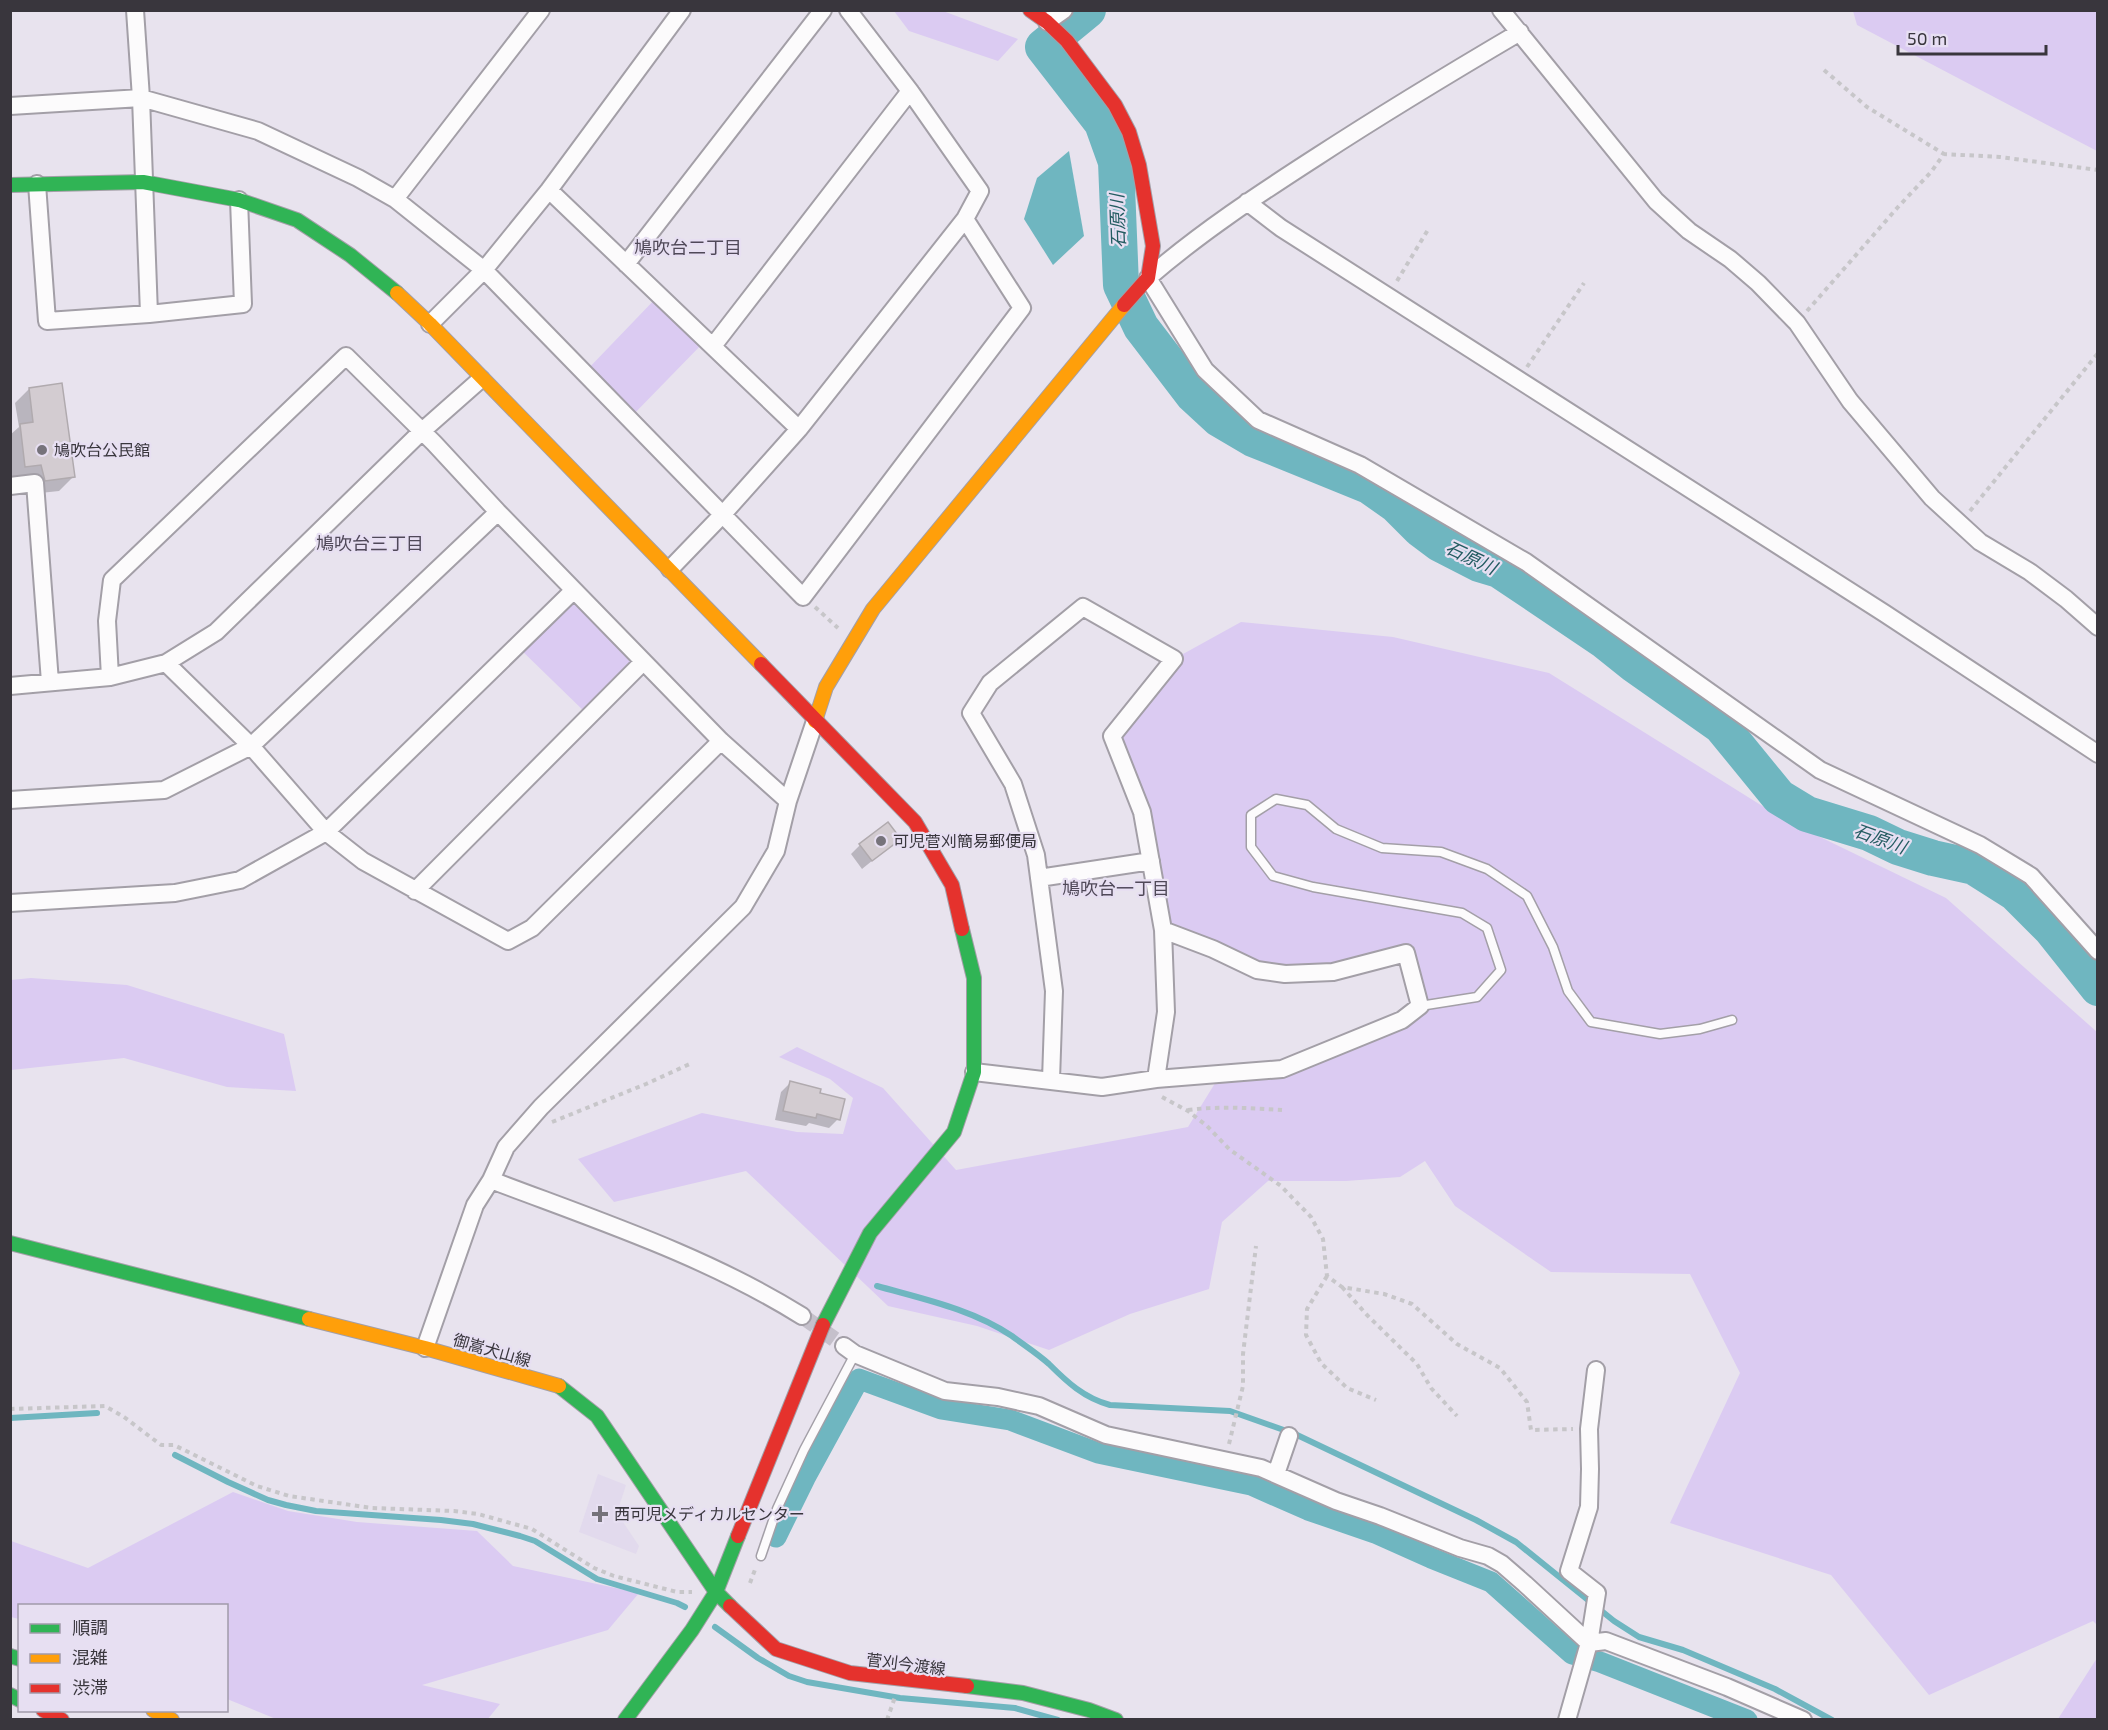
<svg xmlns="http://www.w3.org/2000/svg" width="2108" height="1730" font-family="'Exo 2','Noto Sans JP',sans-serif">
  <rect width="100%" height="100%" fill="#e8e3ee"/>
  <path fill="#e2daed" d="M598,1474L626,1485L617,1513L639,1546L636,1554L579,1532Z"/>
  <path fill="#dbcbf2" d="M894,11H943L1018,39L998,61L909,31Z
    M1853,11H2097V151L1857,25Z
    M659,295L706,340L630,418L585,372Z
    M574,590L643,662L589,716L517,646Z
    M1241,622L1393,637L1549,673L1785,820L1946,898L2097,1032V1625L2093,1621L1929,1695L1831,1575L1670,1523L1740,1373L1690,1274L1551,1272L1455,1206L1425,1161L1400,1177L1346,1181H1268L1222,1222L1209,1289L1130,1314L1049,1350L977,1326L888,1306L746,1171L614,1202L578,1159L702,1113L797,1132L843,1134L853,1098L830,1079L779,1057L797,1047L883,1088L956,1170L1188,1127L1217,1080L1282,1074L1423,1005L1406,953L1285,974L1163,930L1144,814L1112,736L1174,659Z
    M31,978L127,985L284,1034L296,1091L227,1087L124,1058L11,1070V980Z
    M233,1492L288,1511L357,1522L477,1531L513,1566L639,1593L608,1630L422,1685L500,1704L487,1720L276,1719L227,1699L226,1606H20L19,1619L11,1617V1541L88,1568Z
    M2097,1658V1719H2058Z"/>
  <path fill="#6fb6c0" d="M1069,151L1084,236L1053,265L1024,219L1037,178Z"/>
  <path fill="#0003" d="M29,389L73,477L59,491L31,494L12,480L10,435L19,427L15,403Z
    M899,839L862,869L851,854L860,845Z
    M790,1083L818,1094L838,1119L829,1128L809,1123L806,1126L775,1120L781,1092Z"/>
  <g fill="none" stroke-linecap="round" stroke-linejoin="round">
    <path stroke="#6fb6c0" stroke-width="6" d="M877,1286C923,1299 972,1309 1012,1336C1024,1345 1038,1354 1049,1364C1067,1382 1084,1398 1110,1405L1230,1411L1295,1434L1476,1520L1516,1542L1614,1621L1639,1637L1683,1650L1775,1689L1832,1720
      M10,1418L97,1413
      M175,1455L228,1482L268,1500L286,1505L316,1511L441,1520L473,1524L520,1536L535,1541L597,1579L677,1603L685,1607
      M715,1627L758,1658L789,1676L807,1682L900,1698L1015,1708L1058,1720"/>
    <path stroke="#6fb6c0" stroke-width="21" d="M776,1537L805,1478L859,1379L941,1409L1010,1420L1098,1453L1251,1485L1308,1510L1375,1533L1431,1558L1491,1582L1572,1654L1600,1662L1747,1720"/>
    <path stroke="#6fb6c0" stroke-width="36" d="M1088,10L1043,47L1102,123L1116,162L1121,285L1141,327L1193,395L1219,419L1253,439L1369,486L1396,505L1420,529L1440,544L1479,564L1499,570L1603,640L1633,664L1721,726L1779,797L1807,814L1869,833L1898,847L1933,858L1974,867L2015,893L2051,929L2098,988"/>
  </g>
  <path fill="#d3ccd1" stroke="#b0aaae" stroke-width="1.5" d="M62,383L75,477L45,481L41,465L25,467L20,424L33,422L29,388Z
    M888,822L901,839L872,861L859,844Z
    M790,1081L821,1089L820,1093L845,1099L840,1120L817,1114L816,1118L783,1111Z"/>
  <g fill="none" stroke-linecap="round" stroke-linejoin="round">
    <path stroke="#c5c0cb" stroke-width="16" stroke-dasharray="16 8" stroke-linecap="butt" d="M802,1316L844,1346"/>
    <g stroke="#a39fa7" stroke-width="11">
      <path id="lane" d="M1420,1006L1477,997L1501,970L1487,928L1462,913L1313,887L1273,876L1251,847V815L1276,799L1307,805L1336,829L1382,848L1441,852L1487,869L1527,896L1553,947L1568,991L1591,1022L1660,1034L1700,1029L1732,1020
        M761,1556L777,1509L804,1450L855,1354"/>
    </g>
    <g stroke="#a39fa7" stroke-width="20">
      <path id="street" d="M1501,10L1656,201L1689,231L1730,259L1758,283L1797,323L1850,401L1932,498L1980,542L2030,572L2066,599L2098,627
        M1047,22L1064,10
        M1520,32C1452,72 1384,113 1318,156C1259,194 1201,232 1148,278L1205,370L1258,420L1360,465L1526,562L1820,770L1980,845L2031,876L2098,951
        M10,106L141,98L258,131L358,178L395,199L484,270L803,597L1022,308L965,219
        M37,184L47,321L149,314L141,98L135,10
        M549,190L799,429
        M395,199L541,10
        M1247,202L1281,228L1884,613L2098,754
        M626,264L823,10
        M149,314L243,304L239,200
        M430,324L484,270L549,190L682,10
        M713,346L910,91
        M10,486L35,483L50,682
        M670,569L724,513L799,429L965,219L980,191L910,91L848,10
        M166,663L251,746L326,832L363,861L508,941L532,928L721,741
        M110,677L107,621L112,580L346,356L434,443L498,512L721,741L788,801
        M10,686L110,677L166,663L216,632L421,432L481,379
        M10,800L164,790L251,746L498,512
        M1039,878L1151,861
        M415,891L643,662
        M10,903L175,893L240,880L326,832L574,590
        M974,1072L1102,1087L1156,1079L1282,1069L1402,1020L1420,1006L1406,953L1333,972L1285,974L1257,970L1213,949L1163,930
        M1051,1080L1054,991L1036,855L1013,784L971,713L990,683L1083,607L1174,659L1112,736L1142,812L1163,930L1166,1012L1156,1079
        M491,1180C596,1220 706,1256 802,1316
        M844,1346L855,1354L945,1391L998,1397L1039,1406L1106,1435L1261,1468L1336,1501L1380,1516L1460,1548L1488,1556L1502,1564L1525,1584L1589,1643L1606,1641L1727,1687L1803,1720
        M425,1348L475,1205L491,1180L506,1147L541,1107L743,907L776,851L788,801L815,721
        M1276,1474L1289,1436
        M1567,1720L1589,1643L1597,1593L1569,1571L1589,1507L1590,1469L1589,1429L1596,1370"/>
    </g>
    <g stroke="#a39fa7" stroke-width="16">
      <path id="fast" d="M10,185L143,182L239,200L297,220L350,255L397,293
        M10,1243L309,1319
        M823,1325L870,1233L954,1132L974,1072V978L962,929
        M559,1386L597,1416L716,1592L730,1606
        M10,1656L20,1659
        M967,1686L1023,1693L1089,1710L1116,1720
        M10,1695L20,1700
        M625,1720L692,1630L716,1592L738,1536"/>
    </g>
    <g stroke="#a39fa7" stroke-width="16">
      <path id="slow" d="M397,293L430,324L761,664
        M815,721L826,687L873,609L1124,305
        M309,1319L425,1348L559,1386
        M153,1710L172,1720"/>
    </g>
    <g stroke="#a39fa7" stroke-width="16">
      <path id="jam" d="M1030,10L1047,22L1067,41L1115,105L1129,132L1139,165L1153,246L1148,278L1124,305
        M761,664L915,822L952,885L962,929
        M738,1536L823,1325
        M730,1606L776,1649L850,1673L967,1686
        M43,1710L62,1720"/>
    </g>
    <path stroke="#c7c6c9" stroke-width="4" stroke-dasharray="4.5 4.5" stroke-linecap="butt" d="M1824,70L1867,107L1944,154
      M1397,281L1429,228
      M1807,311L1898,207L1931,172L1944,154L2000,157L2098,170
      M1527,367L1584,283
      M1970,511L2098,353
      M815,607L838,628
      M1162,1097L1188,1111L1207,1126L1229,1149L1281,1186L1311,1217L1323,1239L1327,1276L1342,1287L1384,1294L1412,1304L1457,1344L1500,1368L1527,1402L1531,1430L1573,1429
      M1188,1110C1219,1106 1250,1108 1282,1110
      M552,1122L646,1084L692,1063
      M1327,1276L1307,1309L1306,1335L1321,1363L1347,1388L1376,1400
      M1342,1287L1367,1315L1417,1364L1431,1388L1457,1416
      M10,1409L105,1406L124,1417L161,1445H174L257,1486L289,1496L372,1508L454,1511L478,1514L532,1529L594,1568L614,1576L677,1592H692
      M1229,1444L1243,1386V1354L1256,1246
      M750,1583L756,1567
      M887,1720L895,1697"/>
    <use href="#lane" stroke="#fcfbfc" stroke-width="8"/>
    <use href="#street" stroke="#fcfbfc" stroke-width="16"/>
    <use href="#fast" stroke="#30b455" stroke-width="14"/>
    <use href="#slow" stroke="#ff9f0a" stroke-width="14"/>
    <use href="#jam" stroke="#e5322d" stroke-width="14"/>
  </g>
  <g fill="#76737b" stroke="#e7dff2" stroke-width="2">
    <circle cx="42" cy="450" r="6"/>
    <circle cx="881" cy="841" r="6"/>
    <path d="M597 1505h6v6h6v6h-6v6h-6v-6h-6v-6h6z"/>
  </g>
  <g text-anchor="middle" stroke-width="4.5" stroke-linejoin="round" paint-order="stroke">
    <g font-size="16" fill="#39363d" stroke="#e7dff2" text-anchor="start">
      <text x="54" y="456">鳩吹台公民館</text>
      <text x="893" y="847">可児菅刈簡易郵便局</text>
      <text x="614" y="1520">西可児メディカルセンター</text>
    </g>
    <g font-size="16" fill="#39363d" stroke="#e7dff2">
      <text transform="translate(492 1350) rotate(16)" y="6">御嵩犬山線</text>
      <text transform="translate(906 1664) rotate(7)" y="6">菅刈今渡線</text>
    </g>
    <g font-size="18" font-style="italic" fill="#245c62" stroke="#e7dff2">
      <text transform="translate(1118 221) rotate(-92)" y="6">石原川</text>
      <text transform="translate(1471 558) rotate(25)" y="6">石原川</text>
      <text transform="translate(1880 839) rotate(20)" y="6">石原川</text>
    </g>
    <g font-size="18" fill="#504959" stroke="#e7dff2">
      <text x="688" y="254">鳩吹台二丁目</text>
      <text x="370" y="550">鳩吹台三丁目</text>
      <text x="1116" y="895">鳩吹台一丁目</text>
    </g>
  </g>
  <rect width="2108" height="1730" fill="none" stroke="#39363d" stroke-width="24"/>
  <rect x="18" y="1604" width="210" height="108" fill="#e7dff2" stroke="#a19baa" stroke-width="1.5"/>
  <rect x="30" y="1624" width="30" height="9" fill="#30b455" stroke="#a19baa" stroke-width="1.5"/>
  <text x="72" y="1634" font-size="18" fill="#39363d">順調</text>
  <rect x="30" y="1654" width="30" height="9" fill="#ff9f0a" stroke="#a19baa" stroke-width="1.5"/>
  <text x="72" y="1664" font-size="18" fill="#39363d">混雑</text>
  <rect x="30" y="1684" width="30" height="9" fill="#e5322d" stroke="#a19baa" stroke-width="1.5"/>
  <text x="72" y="1694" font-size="18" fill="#39363d">渋滞</text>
  <path d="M1898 45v9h148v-9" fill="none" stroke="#39363d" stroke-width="3"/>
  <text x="1907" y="45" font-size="18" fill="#39363d" stroke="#e7dff2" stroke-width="4.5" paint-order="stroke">50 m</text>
</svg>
